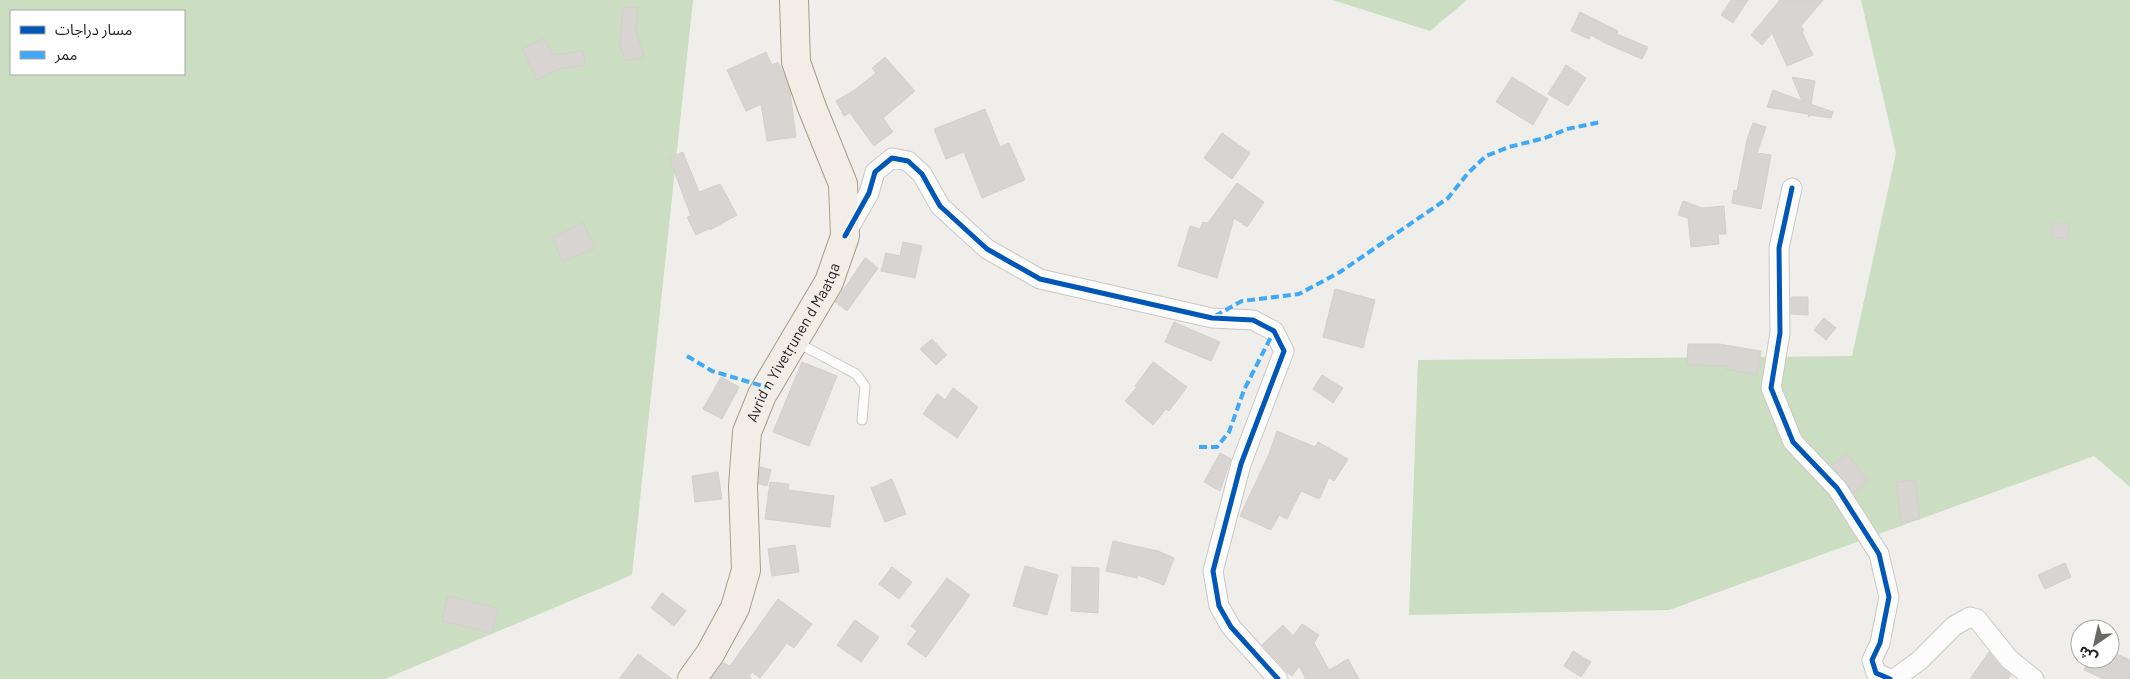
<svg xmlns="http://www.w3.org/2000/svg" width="2130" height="679" font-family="Barlow,'Noto Sans Arabic',sans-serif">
  <rect width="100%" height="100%" fill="#f0eeeb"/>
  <path fill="#cbdec1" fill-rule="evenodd" d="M0,0H693L632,575L385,679H0ZM11,11H184V74H11Z
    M1333,0H1467L1430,31Z
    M1861,0H2130V487L2094,456L1669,610L1409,615L1418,360L1852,356L1896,153Z"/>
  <path fill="#d7d4d2" stroke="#d3d0cc" d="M1731,0H1748L1733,23L1721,15Z
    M1780,0H1823L1801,26L1804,30L1802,32L1813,55L1787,66L1772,33L1762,45L1751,35Z
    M623,7L638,8L636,29L644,57L625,61L620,44Z
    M1580,12L1618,31L1617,34L1648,47L1642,59L1605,43L1591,35L1589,39L1571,31Z
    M544,38L553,55L583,51L585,65L562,68L537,80L522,49Z
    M766,52L772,65L778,62L784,75L790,91L796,137L767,141L761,104L746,111L727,70Z
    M885,57L915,91L883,118L893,132L874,146L850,113L844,116L836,101L856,89L876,73L872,68Z
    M1566,65L1586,78L1568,106L1548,94Z
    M1512,77L1548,99L1533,125L1496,102Z
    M1792,77L1815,81L1811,104L1833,112L1831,118L1810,115L1809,117L1808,114L1767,107L1773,90L1802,101Z
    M985,109L1000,147L1009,143L1025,180L982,198L964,152L946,159L934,129Z
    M1753,123L1766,127L1757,153L1771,155L1761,209L1732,203L1734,190L1737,191L1747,140Z
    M1222,133L1250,153L1232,179L1204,158Z
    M683,152L699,192L720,184L737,215L710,230V228L696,235L687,217L691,216L669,158Z
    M1237,183L1264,202L1247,227L1234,218L1217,278L1178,266L1190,226L1200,229L1203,222L1208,223Z
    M1683,201L1702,208L1724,206L1726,234H1718L1719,244L1691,247L1688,218L1678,215Z
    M583,223L595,248L563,262L552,237Z
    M2052,223H2069V238H2052Z
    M903,242L922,246L915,278L881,271L886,253L900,256Z
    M865,258L878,268L847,311L835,302Z
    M1335,289L1375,300L1363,348L1323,337Z
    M1791,297H1808V315L1791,314Z
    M1824,318L1836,328L1826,340L1814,330Z
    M1174,322L1220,342L1211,361L1165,342Z
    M932,339L947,355L936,365L920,349Z
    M1688,344H1719L1761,351L1757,375L1726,369L1727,366L1687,365Z
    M802,362L837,376L809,446L773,432Z
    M1153,362L1187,387L1169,411L1166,409L1153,425L1125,401L1137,387L1135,386Z
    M1322,375L1343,388L1333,403L1313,389Z
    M721,377L739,387L722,419L703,409Z
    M953,388L978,407L957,438L923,414L937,394L945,400Z
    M1277,431L1315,447L1318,442L1348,459L1334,481L1329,478L1319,499L1301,491L1287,519L1279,515L1271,530L1240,516L1269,454Z
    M1220,453L1231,459L1220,491L1204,482Z
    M1847,454L1868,481L1853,493L1832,466Z
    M760,467L771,470L767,486L759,484Z
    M718,472L722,499L695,502L692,476Z
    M892,479L906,514L885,522L871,488Z
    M1915,480L1920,519L1901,522L1896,482Z
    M770,482L789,484L788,490L834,496L830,527L765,519Z
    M1113,541L1158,551L1174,558L1164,585L1138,575L1137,578L1106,571Z
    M795,545L799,572L772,576L768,549Z
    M2065,563L2071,577L2045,589L2038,575Z
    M1025,566L1058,575L1047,615L1013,606Z
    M892,567L912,582L899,599L879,584Z
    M1072,567L1099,568L1098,613L1071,611Z
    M947,578L970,595L926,657L907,644L917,631L911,626Z
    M662,593L686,611L674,626L651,608Z
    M448,596L498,608L492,633L442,621Z
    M778,599L812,624L794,648L787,643L760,678L752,672L749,677L752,679H711L723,663L730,666Z
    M855,620L879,637L861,662L837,645Z
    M1302,624L1319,635L1314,643L1329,670L1348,659L1359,679H1306L1299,666L1292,676L1287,672L1262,645L1283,625L1293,636Z
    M1573,651L1591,662L1581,677L1564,666Z
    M2110,651L2130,660V679H2104L2084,670L2089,659H2110Z
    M1989,652L2000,666L2011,675L2008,679H1970Z
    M638,654L672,679H619Z"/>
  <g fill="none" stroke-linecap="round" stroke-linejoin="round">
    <g stroke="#c9c8c7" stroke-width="11">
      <path id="lane" d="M796,342L856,374L865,386L862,420"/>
    </g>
    <g stroke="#c9c8c7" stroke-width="21">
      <path id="street" d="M1792,188L1779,248L1780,333L1771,388L1793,442L1837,488L1879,554L1889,597L1880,643L1872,660L1876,673L1890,679
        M845,235L869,193L875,172L892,158L908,161L922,174L940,206L987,249L1040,279L1212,318L1253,320L1274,331L1284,351L1241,464L1213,571L1219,606L1231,627L1278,679
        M1894,679L1919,661L1954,626L1970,617L1977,619L2009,659L2034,679"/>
    </g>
    <g stroke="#a79c86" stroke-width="30">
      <g id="primary">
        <path id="s1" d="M692,679L710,654L735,608L746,570L743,486L747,432L762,395L829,282L845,236L843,184L811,105L796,62L794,0"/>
      </g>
    </g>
    <use href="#lane" stroke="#fdfcfc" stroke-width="9"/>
    <use href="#street" stroke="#fdfcfc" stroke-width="19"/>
    <use href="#primary" stroke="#f3ede7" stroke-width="28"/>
    <path stroke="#3fa9f5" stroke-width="4" stroke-dasharray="8 4" stroke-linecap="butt" d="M1215,316L1242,301L1299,294L1340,272L1448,198L1468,173L1486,156L1509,147L1545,138L1567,129L1601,122
      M687,356L712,371L766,387
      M1199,447H1217L1229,432L1244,390L1274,331"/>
    <g stroke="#fff" stroke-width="8">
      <path id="cycleway" d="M1792,188L1779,248L1780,333L1771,388L1793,442L1837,488L1879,554L1889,597L1880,643L1872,660L1876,673L1890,679
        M845,236L869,193L875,172L892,158L908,161L922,174L940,206L987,249L1040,279L1212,318L1253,320L1274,331L1284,351L1241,464L1213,571L1219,606L1231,627L1278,679"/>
    </g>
    <use href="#cycleway" stroke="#0057b8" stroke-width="5"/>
  </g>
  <g text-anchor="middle" stroke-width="4" stroke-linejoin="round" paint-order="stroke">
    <g font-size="15" fill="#222" stroke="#fff">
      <text dy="5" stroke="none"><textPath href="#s1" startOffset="362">Avrid n Yivetṛunen d Maatqa</textPath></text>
    </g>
  </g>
  <rect x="10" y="10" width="175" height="65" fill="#ffffff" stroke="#a7a7a7"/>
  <rect x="20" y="26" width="25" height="8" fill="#0057b8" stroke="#a7a7a7"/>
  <text x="55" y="35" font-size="15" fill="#222222">مسار دراجات</text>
  <rect x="20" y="51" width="25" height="8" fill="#3fa9f5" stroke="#a7a7a7"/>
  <text x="55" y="60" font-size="15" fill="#222222">ممر</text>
  <g transform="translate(2095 644) rotate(214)"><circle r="24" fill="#ffffff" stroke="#a7a7a7"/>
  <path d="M0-4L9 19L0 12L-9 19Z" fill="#6a6968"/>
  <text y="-8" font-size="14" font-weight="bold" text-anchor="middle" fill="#222222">ش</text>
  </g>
</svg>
